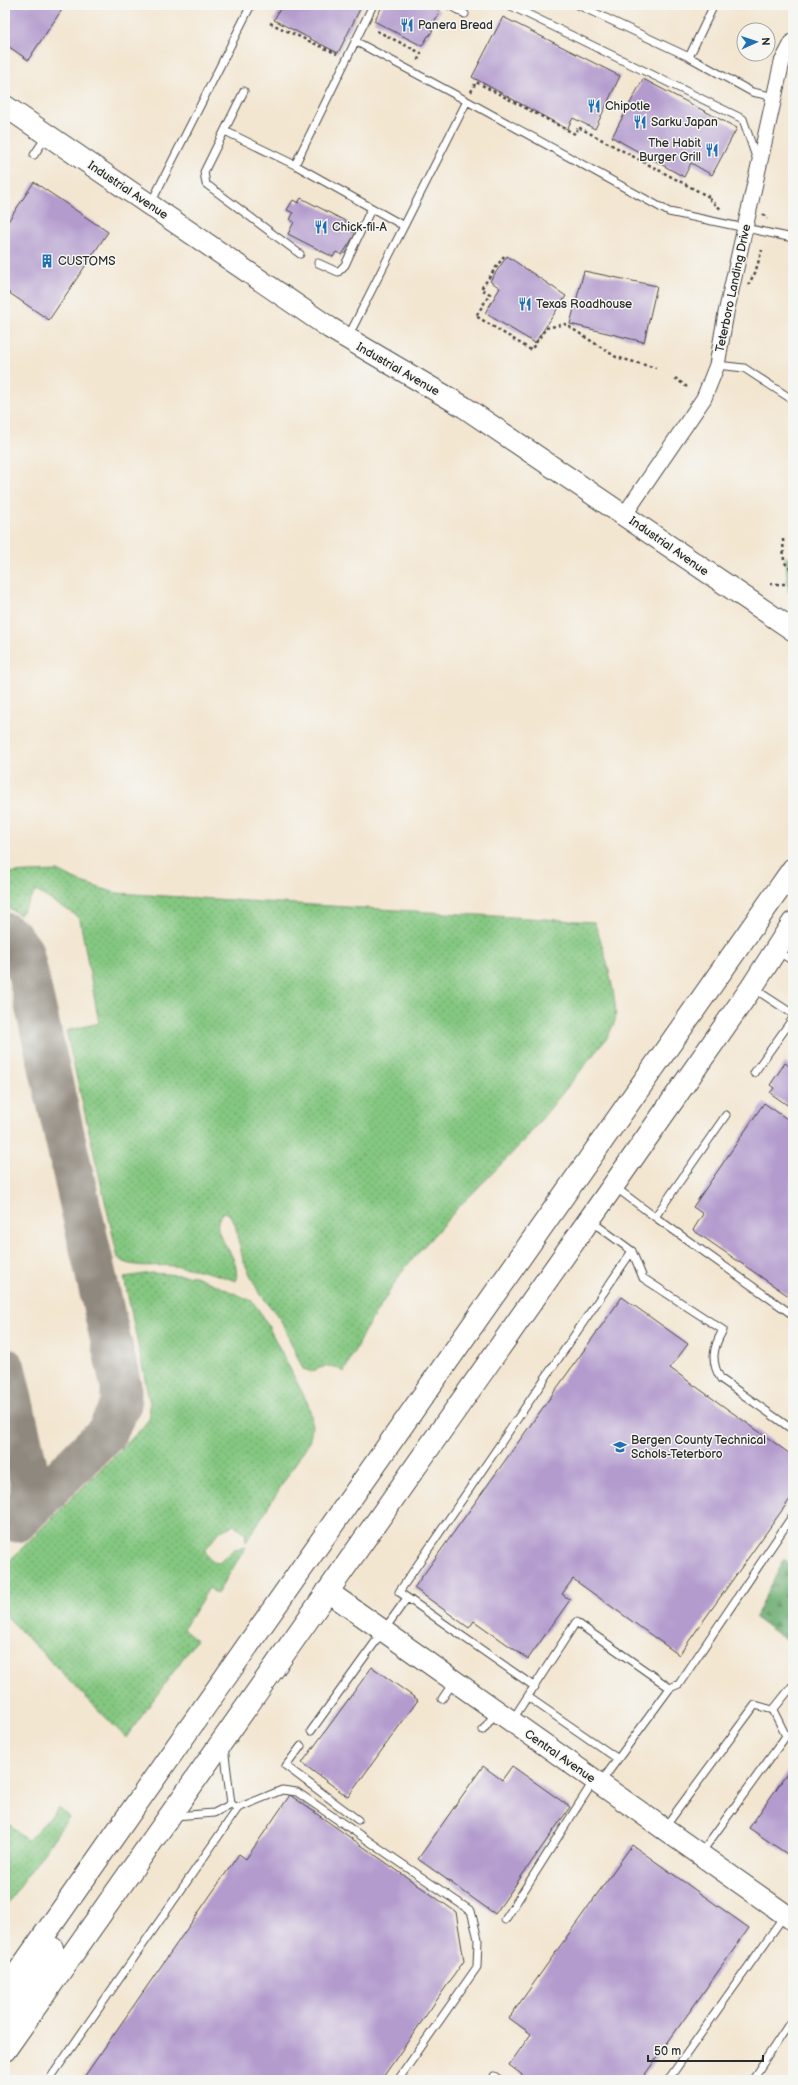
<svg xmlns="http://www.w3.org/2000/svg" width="798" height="2085" font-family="'Balsamiq Sans',sans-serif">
  <defs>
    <pattern id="grass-dots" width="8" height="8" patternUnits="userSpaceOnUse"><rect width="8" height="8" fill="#84c781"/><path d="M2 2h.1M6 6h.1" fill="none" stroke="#6ca26a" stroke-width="1.8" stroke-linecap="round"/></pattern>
    <pattern id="forest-firs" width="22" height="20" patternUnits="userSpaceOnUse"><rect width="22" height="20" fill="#6bac6f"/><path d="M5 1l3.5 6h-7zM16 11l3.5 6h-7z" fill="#588c5b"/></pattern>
    <pattern id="park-tufts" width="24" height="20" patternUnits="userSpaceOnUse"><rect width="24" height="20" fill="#84c781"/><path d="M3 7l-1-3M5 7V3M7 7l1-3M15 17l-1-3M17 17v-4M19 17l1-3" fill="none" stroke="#6ca26a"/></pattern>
  </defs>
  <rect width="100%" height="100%" fill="#f6f6f2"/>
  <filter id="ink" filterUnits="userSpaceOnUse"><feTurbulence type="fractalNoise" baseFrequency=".025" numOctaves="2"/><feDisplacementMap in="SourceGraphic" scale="8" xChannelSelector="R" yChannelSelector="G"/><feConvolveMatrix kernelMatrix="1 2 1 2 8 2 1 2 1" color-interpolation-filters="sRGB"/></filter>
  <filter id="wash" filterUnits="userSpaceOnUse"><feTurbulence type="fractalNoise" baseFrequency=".012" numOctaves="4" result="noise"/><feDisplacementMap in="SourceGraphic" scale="16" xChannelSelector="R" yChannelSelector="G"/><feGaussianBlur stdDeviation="0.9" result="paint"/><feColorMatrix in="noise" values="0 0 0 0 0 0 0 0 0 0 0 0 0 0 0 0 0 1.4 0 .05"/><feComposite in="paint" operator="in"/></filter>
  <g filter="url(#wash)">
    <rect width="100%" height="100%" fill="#f3e6d1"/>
    <path fill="url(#grass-dots)" stroke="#587956" d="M58,871L78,881L116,893L594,922C602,940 619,1002 615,1021C613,1026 610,1032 607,1038L523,1142L456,1210L403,1270L364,1332L344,1372C332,1364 324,1365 312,1372L303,1369L280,1319L258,1291L243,1260L235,1224L229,1214L223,1212C204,1235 242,1250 236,1281C216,1274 194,1268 173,1266C155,1264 133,1270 118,1258L66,1031L99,1023L80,920L74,914L36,891L20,915L5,906V873Z
      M152,1273L195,1276L252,1301L263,1316L308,1404C313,1419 313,1427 309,1442L246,1542L245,1532L234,1525L220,1531L205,1550C208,1558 210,1562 219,1563L234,1549L246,1547L217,1594L209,1588L184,1628L196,1640L126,1738L5,1615V1565L141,1429L149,1419L150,1404L124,1277Z
      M59,1808L69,1817L5,1907V1819L27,1841Z"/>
    <path fill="url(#forest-firs)" stroke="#4b6c4d" d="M784,1559L793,1566V1645L755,1618Z"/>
    <path fill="url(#park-tufts)" stroke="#587956" d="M786,557L793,561V596L788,592Z"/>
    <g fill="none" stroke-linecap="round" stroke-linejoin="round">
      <path stroke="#8f887e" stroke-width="41" d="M5,933L13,938L23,952L121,1386V1404L107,1432L21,1518
        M5,1368L27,1465L31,1489L28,1504L17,1522"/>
    </g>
    <g id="blocks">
      <path fill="#b39bce" d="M5,5H65L28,60L5,44Z
        M282,5H362L338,53L274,20Z
        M383,5H429L440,11L430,29L433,30L429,36H428L422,46L374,21Z
        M503,17L620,76L595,129L573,118L567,129L472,77Z
        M643,79L737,128L712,175L691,163L684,177L612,137Z
        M34,182L108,232L49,320L5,290V226Z
        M301,198L351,224L348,229L356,233L342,255L336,252L333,257L288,234L294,222L290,220L293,213L287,210L293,200L298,203Z
        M507,256L566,296L535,343L485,313L500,288L490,281Z
        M584,271L657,286L644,342L570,324Z
        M793,1060V1109L770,1093L774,1088L770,1085L785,1063L789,1066Z
        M764,1103L793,1123V1299L693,1230L703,1214L693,1207Z
        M622,1297L688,1344L670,1368L793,1456V1495L679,1655L573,1579L562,1594L570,1600L528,1659L474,1621L469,1628L414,1588Z
        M372,1667L418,1700L348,1797L302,1763Z
        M793,1765V1858L749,1828Z
        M483,1766L502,1780L512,1766L570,1807L495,1914L418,1859Z
        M290,1795L456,1912L464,1961L381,2080H82L239,1854L246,1859Z
        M632,1845L749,1928L641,2080H529L509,2065L531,2034L509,2018Z"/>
    </g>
  </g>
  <g filter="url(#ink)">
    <use href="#blocks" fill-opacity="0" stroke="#494744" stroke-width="1"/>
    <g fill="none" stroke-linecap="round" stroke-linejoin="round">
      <g stroke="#494744" stroke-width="9">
        <path id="lane" d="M449,5L465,14
          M509,5L743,119L757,160
          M578,5L689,57L752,92L775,97
          M355,41L467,101L404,226
          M689,57L714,5
          M244,91L204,172L206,184L300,254
          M467,101L669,212L793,238
          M225,131L295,165L404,226L348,337
          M34,155L46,137
          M295,165L373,5
          M151,203L251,5
          M318,263L338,272L345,265L371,209
          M717,365L744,368L793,400
          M777,951L793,961
          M753,988L793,1014
          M754,1073L793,1018
          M615,1187L655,1217L726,1115
          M655,1217L793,1315
          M591,1221L632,1251L643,1278L723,1330C713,1347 710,1362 721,1379L793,1430
          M535,1687L399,1592L632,1251
          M528,1697L618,1759
          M442,1699L453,1683
          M773,1710L793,1685
          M513,1719L576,1622L670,1688
          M483,1730L496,1712
          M311,1731L407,1598
          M301,1746L286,1766L358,1820
          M224,1747L231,1804
          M601,1782L670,1688L679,1684L793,1515
          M238,1808L282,1790L297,1792L471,1911L478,1939L477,1967L398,2080
          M175,1816L214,1813L231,1804
          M665,1827L755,1705L773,1710L786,1736L701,1853
          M505,1920L593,1782
          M494,2076L500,2080
          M49,2080L238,1808L231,1804
          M668,2080L784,1916
          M752,2080L793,2018"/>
      </g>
      <g stroke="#494744" stroke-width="17">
        <path id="street" d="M625,514L704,398L717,365L726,313L782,62L793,41"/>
      </g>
      <g stroke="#494744" stroke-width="23">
        <path id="secondary" d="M5,106L330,328L464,407L793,630
          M327,1591L793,1920"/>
      </g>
      <g stroke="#494744" stroke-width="24">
        <path id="highway" d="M5,1991L793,869
          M5,2020L52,1948
          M5,2050L613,1186L752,987L793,923"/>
      </g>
      <path stroke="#494744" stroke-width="2.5" stroke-dasharray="3 3" stroke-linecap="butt" d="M270,23L337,54
        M377,31L421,53L417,62
        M471,92L476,82L575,134L578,127L711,198L710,200L722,210
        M763,214L767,219
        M504,256L481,289L490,294L476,316L531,350L546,328L565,324L616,357L656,368
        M748,285L755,273L762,250
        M675,378L687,387
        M783,539L784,562L793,571
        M770,584H793"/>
      <use href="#lane" stroke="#fff" stroke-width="7"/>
      <use href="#street" stroke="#fff" stroke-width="15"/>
      <use href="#secondary" stroke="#fff" stroke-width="21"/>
      <use href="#highway" stroke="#fff" stroke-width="22"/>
    </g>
  </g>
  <defs>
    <g id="restaurant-bare" transform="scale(1.08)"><path d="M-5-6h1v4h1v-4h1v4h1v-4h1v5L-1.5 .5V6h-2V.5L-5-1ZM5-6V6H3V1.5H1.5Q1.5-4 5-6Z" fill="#1f6fb2" stroke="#f6f6f2" stroke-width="2.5" paint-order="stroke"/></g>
    <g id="building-bare" transform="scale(1.08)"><path d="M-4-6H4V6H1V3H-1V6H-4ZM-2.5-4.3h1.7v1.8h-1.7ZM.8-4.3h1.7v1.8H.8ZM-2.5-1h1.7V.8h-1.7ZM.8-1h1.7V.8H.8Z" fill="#1f6fb2" stroke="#f6f6f2" stroke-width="2.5" paint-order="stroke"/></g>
    <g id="school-bare" transform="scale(1.08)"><path d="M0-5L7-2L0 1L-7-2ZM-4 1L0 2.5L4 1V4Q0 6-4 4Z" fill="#1f6fb2" stroke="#f6f6f2" stroke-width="2.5" paint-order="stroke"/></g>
  </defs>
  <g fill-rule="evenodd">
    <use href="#restaurant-bare" x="407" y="25"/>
    <use href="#restaurant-bare" x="594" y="106"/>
    <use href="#restaurant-bare" x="640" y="122"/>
    <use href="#restaurant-bare" x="712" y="150"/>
    <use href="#restaurant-bare" x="321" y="227"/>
    <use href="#building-bare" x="47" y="261"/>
    <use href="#restaurant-bare" x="525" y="304"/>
    <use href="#school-bare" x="620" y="1447"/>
  </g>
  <g text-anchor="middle" stroke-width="3" stroke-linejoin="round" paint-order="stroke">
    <g font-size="12" fill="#2b2b2b" stroke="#f6f6f2" text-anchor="start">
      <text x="418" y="29">Panera Bread</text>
      <text x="605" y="110">Chipotle</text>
      <text x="651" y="126">Sarku Japan</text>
      <text x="701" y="147" text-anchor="end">The Habit<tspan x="701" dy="14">Burger Grill</tspan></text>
      <text x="332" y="231">Chick-fil-A</text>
      <text x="58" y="265">CUSTOMS</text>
      <text x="536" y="308">Texas Roadhouse</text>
      <text x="631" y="1444">Bergen County Technical<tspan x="631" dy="14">Schols-Teterboro</tspan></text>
    </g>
    <g font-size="12" fill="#2b2b2b" stroke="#f6f6f2">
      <text transform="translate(128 190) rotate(34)" y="4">Industrial Avenue</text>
      <text transform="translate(733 288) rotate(-78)" y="4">Teterboro Landing Drive</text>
      <text transform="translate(398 369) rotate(30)" y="4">Industrial Avenue</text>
      <text transform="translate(669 546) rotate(35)" y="4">Industrial Avenue</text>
      <text transform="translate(560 1756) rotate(35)" y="4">Central Avenue</text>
    </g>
  </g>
  <rect width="798" height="2085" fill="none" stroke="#f6f6f2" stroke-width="20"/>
  <g transform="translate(756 42) rotate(87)"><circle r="19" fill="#f6f6f2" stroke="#a5a5a2"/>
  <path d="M0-3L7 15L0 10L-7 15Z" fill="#1f6fb2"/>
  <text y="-6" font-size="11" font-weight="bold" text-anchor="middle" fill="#2b2b2b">N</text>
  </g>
  <path d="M648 2055v6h115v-6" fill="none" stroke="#2b2b2b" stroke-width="2"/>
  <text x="654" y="2055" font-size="12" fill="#2b2b2b" stroke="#f6f6f2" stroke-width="3" paint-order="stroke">50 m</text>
</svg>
